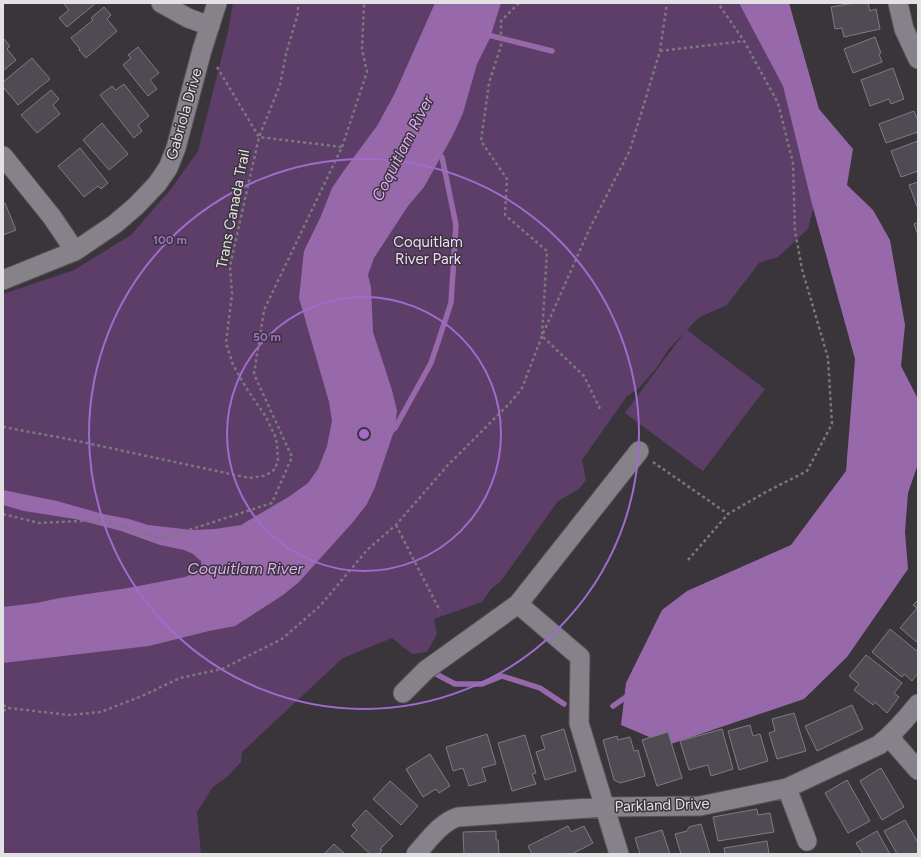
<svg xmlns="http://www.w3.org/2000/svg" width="921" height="857" font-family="Figtree,sans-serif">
  <rect width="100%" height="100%" fill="#39353b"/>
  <path fill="#5d3e68" d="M233,3H747L771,50L819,186L808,229L778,257L759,263L727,305L698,318L687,330L765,389L703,471L625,413L684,333L668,350L657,367L638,389L627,396L582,460L586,480L579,489L558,501L501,581L491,589L482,602L434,619L437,634L427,652L412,654L392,638L343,658L242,752L241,762L227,777L213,787L197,812L201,854H3V294L74,270L131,235L171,189L198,151L228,32Z"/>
  <path fill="#9869aa" d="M435,3H501L490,38L477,64L463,113L453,135L424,187L408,206L374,258L368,275L371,287L373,332L392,390L397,411L395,428L375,487L367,504L353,522L299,582L283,595L235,626L209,631L149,646L3,663V607L36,603L60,598L128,588L185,577L195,573L202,569L201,561L193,554L184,550L160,545L121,531L75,519L24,511L3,505V490L57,501L103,514L129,519L148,525L192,530L215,529L241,525L290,496L308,483L318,469L327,446L332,421L329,402L299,298L304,251L321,216L332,188L345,169L377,126L395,93Z
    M739,3H789L819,109L853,149L847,185L873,210L890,240L905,325L901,366L918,399V464L908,493L905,532L908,569L847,657L804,699L668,745L621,725L626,683L662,610L687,591L791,545L846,471L855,359L812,204L783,86Z"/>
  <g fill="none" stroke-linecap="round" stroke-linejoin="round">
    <path stroke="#9869aa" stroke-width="5.5" d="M484,34L552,51
      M390,432L395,428L431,363L451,303L456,225L442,157L436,152
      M436,674L455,684H482L502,676L540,688L564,704
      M613,706L629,695"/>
  </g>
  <path fill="#504b52" stroke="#807b82" d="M63,3H96L67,27L59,18L69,10Z
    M854,3H868L870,11L876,9L880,29L844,37L842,28L835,29L831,7Z
    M104,7L111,15L107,19L117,31L86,58L79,50L80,49L71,38L93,20L91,18Z
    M875,37L881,53L879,54L882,62L853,73L844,49Z
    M4,39L10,46L7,49L16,60L3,71V40Z
    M138,47L159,73L150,80L157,89L148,96L123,65L131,58L128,55Z
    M32,58L50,79L18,105L3,87V82Z
    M893,68L904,99L891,104L889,99L870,106L861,80Z
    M124,84L149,116L138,125L142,131L134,138L100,95L112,86L116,90Z
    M51,90L59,99L53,105L60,114L37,133L21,115Z
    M914,111L918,121V132L886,143L879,124Z
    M102,123L128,154L109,170L83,140Z
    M918,141V171L901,177L891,151Z
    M80,148L108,183L101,189L98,186L84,197L58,166Z
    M918,182V209L909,185Z
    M5,203L16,230L3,235V204Z
    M918,222V235L914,224Z
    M918,600V643L900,628L917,608L913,605Z
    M890,629L918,652V673L912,681L904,674L902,677L872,652Z
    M866,655L902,683L894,693L899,697L887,713L875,702L873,705L854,690L859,684L849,676Z
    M852,705L863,729L817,751L805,726Z
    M794,713L806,751L777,759L769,733L775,731L772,719Z
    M750,725L753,736L760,734L768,761L739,770L728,731Z
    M564,729L576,771L545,780L536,752L545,749L541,736Z
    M722,729L733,769L711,776L708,765L689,770L680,741Z
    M668,732L682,778L657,786L642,740Z
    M487,734L496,764L482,768L486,781L469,786L463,768L453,771L446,747Z
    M525,735L536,773L532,774L536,784L512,791L498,743Z
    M617,736L618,740L630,737L634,751L638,750L645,776L620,783L614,780L603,740Z
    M430,754L450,786L439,793L436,789L423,797L406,769Z
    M881,768L904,807L882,820L860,781Z
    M847,780L870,821L848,833L825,793Z
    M390,781L418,806L401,825L373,799Z
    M757,809L758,815L770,813L774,832L718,841L713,817Z
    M366,810L393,836L380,849L382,850L379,854H370L351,836L357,830L352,825Z
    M905,820L918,843V854H897L884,831Z
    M701,824L710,854H681L675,834L687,831L689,827Z
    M568,826L571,832L584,826L593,843L572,854H532L528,846Z
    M662,830L670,854H640L635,838Z
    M496,831V840H498L499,854H464L463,832Z
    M877,831L890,854H863L856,843Z
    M767,841L769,854H725L724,848Z
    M334,844L345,854H324Z"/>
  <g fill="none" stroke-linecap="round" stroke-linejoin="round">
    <g stroke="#585359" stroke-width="21">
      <path id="minor" d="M161,3L188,18L210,26
        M898,3L904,29L918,59
        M3,156L52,217L75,251
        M3,280L75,251L115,224L136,206L157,184L168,168L176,148L202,50L217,3
        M403,693L426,670L518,604
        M889,737L918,770
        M787,788L807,841
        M416,854C428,841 441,822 458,817L604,807L700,806L787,788L879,745C894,733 906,719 918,704
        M619,854L579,723L580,657L518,604L639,451"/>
    </g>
    <path stroke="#7b787d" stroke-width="2.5" stroke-dasharray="3 3" stroke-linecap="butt" d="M519,3L501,21V46L489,83L481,141L507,179L505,215L547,251L542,336L584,376L601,411
      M660,51L744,41
      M217,67L259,137L342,147
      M3,427L68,439L249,478L263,476L270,473L275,469L278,460L277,444L275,436L266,417L247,389L233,365L226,343L232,294L230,266L259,137L280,85L286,54L298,13V3
      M653,462L728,514
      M3,514L39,523L101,520L161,539L272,503L292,457L254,374L264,310L342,147L367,72L362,49L364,3
      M396,525L440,611
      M688,560L728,514L764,493L807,471L832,424L828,358L802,269L795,231L793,163L778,103L744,41L718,3
      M3,705L9,708
      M3,711L9,708L69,715L101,712L142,696L180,678L222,669L282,639L320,606L368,549L396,525L447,466L510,403L522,388L542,336L589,230L630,150L660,51L667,3"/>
    <use href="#minor" stroke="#878289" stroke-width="19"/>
  </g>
  <g fill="none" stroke="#a06bcc" stroke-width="2">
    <circle cx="364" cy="434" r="137"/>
    <circle cx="364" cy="434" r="275"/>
  </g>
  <g text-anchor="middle" stroke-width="3" stroke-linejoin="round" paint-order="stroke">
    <g font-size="15" fill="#e4e1e5" stroke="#39353b">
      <text transform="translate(184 114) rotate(-74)" y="5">Gabriola Drive</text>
      <text transform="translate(233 209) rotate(-79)" y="5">Trans Canada Trail</text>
      <text transform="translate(662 805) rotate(-2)" y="5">Parkland Drive</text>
    </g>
    <g font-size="15" fill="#f2d8fc" stroke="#39353b">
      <text x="428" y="247">Coquitlam<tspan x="428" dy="17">River Park</tspan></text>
    </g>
    <g font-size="16" font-style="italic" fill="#e0acf4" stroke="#39353b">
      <text transform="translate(402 148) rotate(-63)" y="6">Coquitlam River</text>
      <text x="245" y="574">Coquitlam River</text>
    </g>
  </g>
  <circle cx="364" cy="434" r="6" fill="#a06bcc" stroke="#39353b" stroke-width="2"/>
  <g font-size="12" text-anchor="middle" font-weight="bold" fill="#a06bcc" stroke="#39353b" stroke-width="3" stroke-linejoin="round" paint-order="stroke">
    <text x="170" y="244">100 m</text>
    <text x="267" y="341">50 m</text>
  </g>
  <rect width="921" height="857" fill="none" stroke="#e4e1e5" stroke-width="8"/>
</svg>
